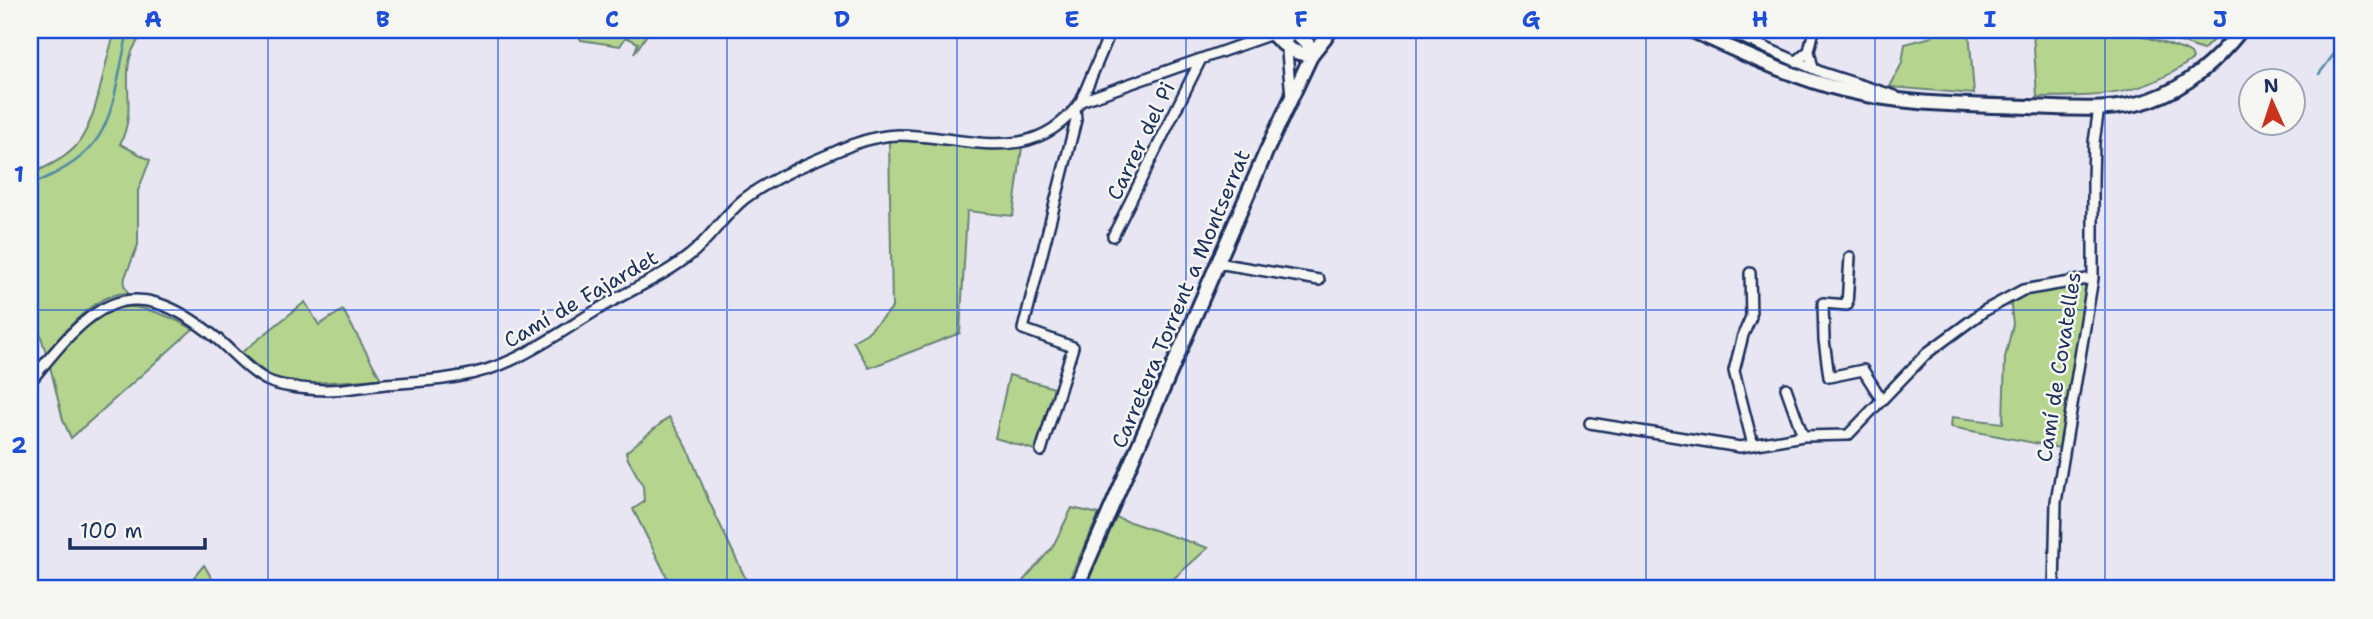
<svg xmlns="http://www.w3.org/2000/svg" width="2373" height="619" font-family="'Shantell Sans',sans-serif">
  <rect width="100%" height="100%" fill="#e8e6f2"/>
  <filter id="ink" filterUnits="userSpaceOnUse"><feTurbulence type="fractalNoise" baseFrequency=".0143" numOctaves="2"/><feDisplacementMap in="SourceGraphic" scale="14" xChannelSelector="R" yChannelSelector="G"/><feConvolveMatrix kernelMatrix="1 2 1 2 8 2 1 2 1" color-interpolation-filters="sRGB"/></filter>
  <g filter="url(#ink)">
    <path fill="#b5d58e" stroke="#688276" stroke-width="2" d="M116,30H147C110,65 142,100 120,144L150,160L138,191V245L125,277L124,285L128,293C94,293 67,330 46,353L38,327L30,311V174C45,168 66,158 77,145C100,115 102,65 116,30Z
      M576,30H650L634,54L638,43L626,37L620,46L581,40Z
      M1943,30H1969L1974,94L1890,87L1902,63L1905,44L1932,37L1933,31Z
      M2033,30H2126L2184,50L2191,54L2193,59C2140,98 2100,96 2037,97Z
      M2147,30H2223L2203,50Z
      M903,139L977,148L1022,147L1013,216L967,211L960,333L869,368L853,341L867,333L892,308L889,140Z
      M2084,283L2089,284L2060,448L1951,427L1952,417L2003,423L2005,358L2013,324L2010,298L2020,294Z
      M305,302L319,325L343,310L381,379L297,384L271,377L241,353Z
      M116,306C145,306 168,315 193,329L71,438L63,420L49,362L77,329Z
      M1009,375L1054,388L1035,450L995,438Z
      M669,417L687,447L708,499L749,586L714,589H673L633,509L644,502L643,486L628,459L626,452Z
      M1072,508L1099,514L1065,589H1016L1052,548Z
      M1114,517H1115L1208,548L1162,589H1083Z
      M204,565L218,589H184Z"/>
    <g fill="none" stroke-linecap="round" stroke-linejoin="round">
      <path stroke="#538ba4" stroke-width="2.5" d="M2319,74L2343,42
        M30,185C115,151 109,116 127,36L132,30"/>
      <g stroke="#1b2f5e" stroke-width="14">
        <path id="street" d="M1725,30L1823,73L1895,96
          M1809,51L1814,30
          M1797,61L1809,51L1813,68
          M1291,96L1286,41L1291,35L1308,33L1311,30
          M1081,101L1111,30
          M1113,236L1200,61
          M1850,257L1847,305L1823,303L1824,340L1829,377L1863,370L1882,400
          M1217,263L1319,280
          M1750,273L1751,317L1743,335L1734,371L1753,445
          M30,382C89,308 127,265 215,337C231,350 252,375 271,382C287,388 308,389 325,390C345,390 365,386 385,384C428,381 474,379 514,359C546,344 576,322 607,304C635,288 665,275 690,255C710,239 724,215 744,199C774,176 816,160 851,145C865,140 883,135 898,135C965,135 1032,170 1081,101L1272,34L1274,31
          M1786,388L1803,436
          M1590,423L1740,447L1803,436L1848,435L1927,353L1984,311L2023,290L2093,278
          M1041,451L1073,347L1023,329L1076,120L1075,109
          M2054,589L2056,502L2093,278V180L2094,142L2099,108"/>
      </g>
      <g stroke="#1b2f5e" stroke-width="18">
        <path id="secondary" d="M1293,30L1308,44L1312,54
          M1690,30C1739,51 1790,77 1843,90C1903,105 1966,105 2028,107C2068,108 2111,113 2150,100C2188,87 2216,61 2241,30
          M1272,34C1284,46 1295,56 1312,54
          M1076,589L1266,152L1312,54L1331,30"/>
      </g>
      <use href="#street" stroke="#f6f6f2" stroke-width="9"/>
      <use href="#secondary" stroke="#f6f6f2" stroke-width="12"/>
    </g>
  </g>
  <path fill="none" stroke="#1d4ed8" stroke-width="2" stroke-opacity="0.55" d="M268,30V589M498,30V589M727,30V589M957,30V589M1186,30V589M1416,30V589M1646,30V589M1875,30V589M2105,30V589M30,310H2343"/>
  <g text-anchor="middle" stroke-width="5" stroke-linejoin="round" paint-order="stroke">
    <g font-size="21" fill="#1b2f5e" stroke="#f6f6f2">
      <text transform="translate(1141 141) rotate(-64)" y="7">Carrer del Pi</text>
      <text transform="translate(581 299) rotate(-30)" y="7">Camí de Fajardet</text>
      <text transform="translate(1181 299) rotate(-67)" y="7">Carretera Torrent a Montserrat</text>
      <text transform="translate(2059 367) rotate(-81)" y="7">Camí de Covatelles</text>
    </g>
  </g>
  <rect width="2373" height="619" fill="none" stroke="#f6f6f2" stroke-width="77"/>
  <g transform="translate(2272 102) rotate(357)"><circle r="33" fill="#f6f6f2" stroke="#9ea6b7" stroke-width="2"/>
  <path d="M0-5L12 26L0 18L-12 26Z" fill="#c8321e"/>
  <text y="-10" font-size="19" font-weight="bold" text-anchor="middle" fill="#1b2f5e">N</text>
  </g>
  <path d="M70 538v10h135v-10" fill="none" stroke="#1b2f5e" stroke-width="3.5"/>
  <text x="80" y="538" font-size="21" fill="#1b2f5e" stroke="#f6f6f2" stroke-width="5" paint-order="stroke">100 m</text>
  <rect x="38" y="38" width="2296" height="542" fill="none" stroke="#1d4ed8" stroke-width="2.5"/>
  <g font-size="23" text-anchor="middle" font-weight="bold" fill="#1d4ed8">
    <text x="153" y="27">A</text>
    <text x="383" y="27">B</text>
    <text x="612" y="27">C</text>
    <text x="842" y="27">D</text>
    <text x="1072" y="27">E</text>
    <text x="1301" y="27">F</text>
    <text x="1531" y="27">G</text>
    <text x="1760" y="27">H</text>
    <text x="1990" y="27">I</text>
    <text x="2220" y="27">J</text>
    <text x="19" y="182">1</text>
    <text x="19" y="453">2</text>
  </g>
</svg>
